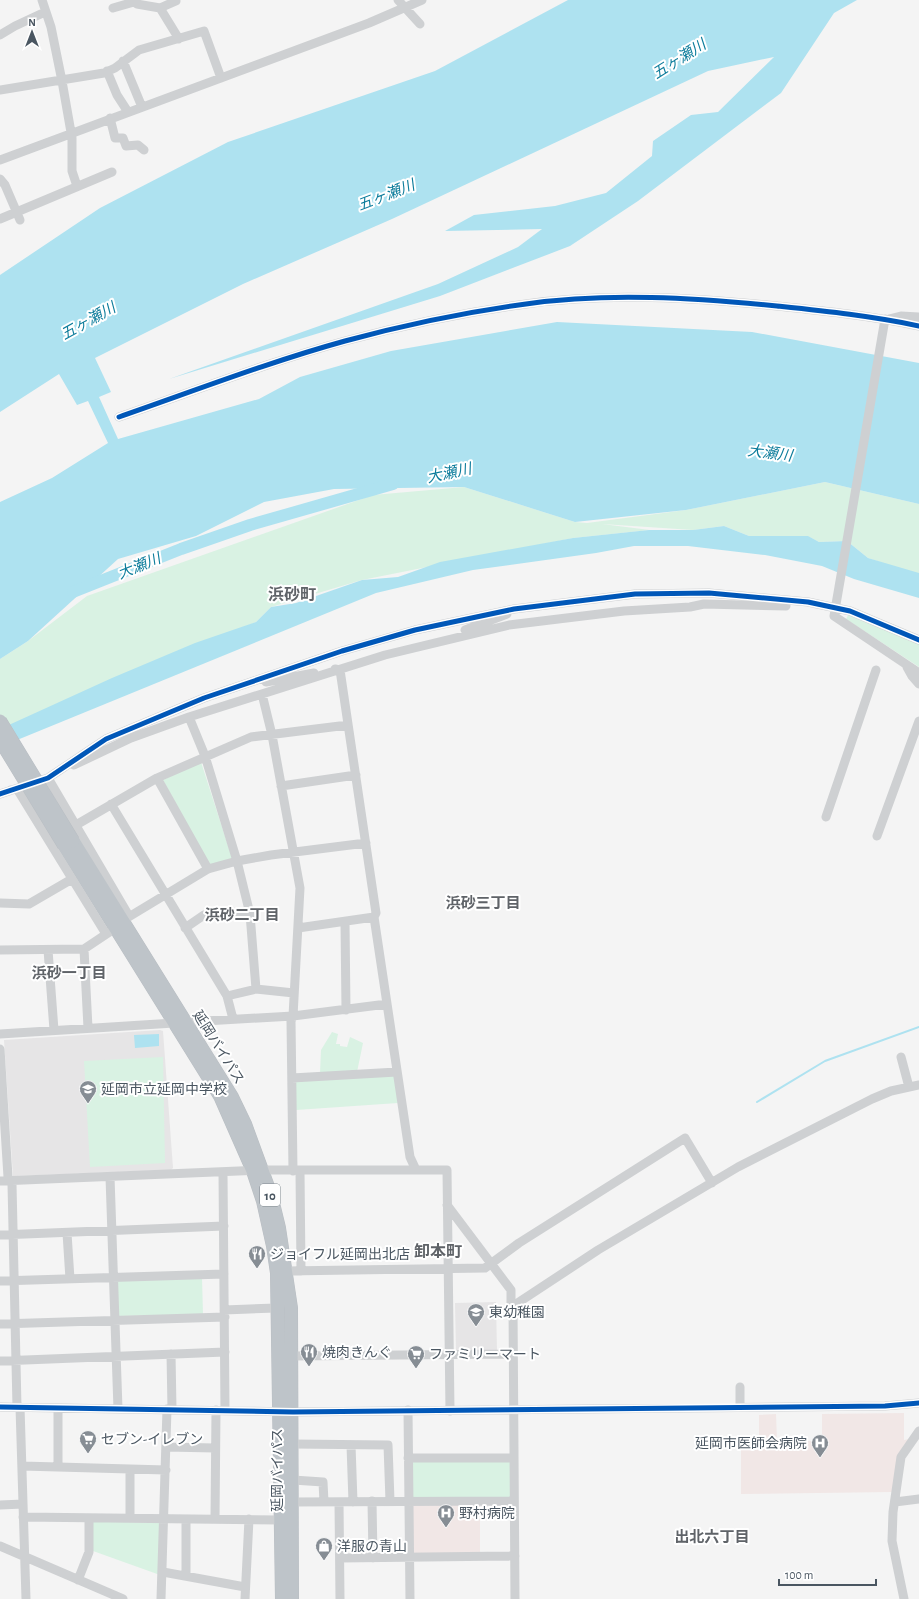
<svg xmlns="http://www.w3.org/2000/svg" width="919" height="1599" font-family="'Alegreya Sans','Noto Sans JP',sans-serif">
  <rect width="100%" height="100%" fill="#f4f4f4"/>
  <path fill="#e6e5e6" d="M160,1030L163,1031L173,1168L171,1170L13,1176L4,1040Z
    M496,1302L497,1352L456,1351L455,1303Z"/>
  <path fill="#f1e7e6" d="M904,1413V1440L909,1439L892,1492L741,1494V1442L759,1441V1415L776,1414L777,1441H822V1414Z
    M480,1503V1554L412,1553L411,1504Z"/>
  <path fill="#d9f2e3" d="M825,482L919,504V575L868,558L847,541L819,542L807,536H749L724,526L693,530L602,524L650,530L573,538L362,580L271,607L256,622L0,732V659L28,641L87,596L373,495L464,487L575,522L587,523L686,510Z
    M848,615L919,644V667L846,619Z
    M201,762L232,858L210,866L163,780Z
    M332,1032L338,1034L336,1044H340V1046L347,1047L350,1037L363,1043L357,1072L320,1073L321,1050Z
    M163,1057L165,1163L90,1167L84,1061Z
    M394,1075L398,1103L296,1110V1081Z
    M202,1277L203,1315L117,1316L116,1280Z
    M410,1459L511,1460V1498H411Z
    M91,1521L161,1523L160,1575L93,1551Z"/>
  <path fill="#aee2f0" d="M568,0H857L834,13L781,93L638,201L570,246L440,296L169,379L438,284L518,247L542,229L445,231L474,215L555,206L606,193L652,156L653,141L691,115L718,112L774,57L708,71L392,219L243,284L95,358L111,392L99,397L118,439L259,399L300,377L391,351L557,322L752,332L919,363V504L825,482L686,510L575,522L464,487L334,489L264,502L196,536L118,559L28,641L0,659V502L52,478L108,443L88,401L77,405L59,374L0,412V275L100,208L228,142L435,71Z
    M724,526L749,536H808L819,542L847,541L868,558L919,573V598L854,579L822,566L765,555L688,546H634L596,553L473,570L376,593L0,747V729L112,678L195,643L256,622L271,607L296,603L362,580L398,577L440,562L573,538L649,530H693Z
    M159,1034V1046L135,1048L134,1035Z"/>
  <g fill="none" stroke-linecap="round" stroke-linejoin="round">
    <path stroke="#aee2f0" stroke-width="2" d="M757,1102L825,1061L919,1027"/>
    <path stroke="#aee2f0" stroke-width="12" d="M73,592L181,549L250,525L393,484"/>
    <g stroke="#b9bec3" stroke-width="14">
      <path id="highway" d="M73,841L232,1097L245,1124L271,1195L279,1228L291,1308L292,1599
        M64,845L220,1096L253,1171L263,1201L273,1246L277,1273L282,1599"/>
    </g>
    <path stroke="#ced0d2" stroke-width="9" d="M42,0L51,27L62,81L72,138V171L77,186
      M133,0L137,4L160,8L179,39
      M398,0L420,24
      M113,8L134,2
      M160,8L176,1
      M0,35L15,26L45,12
      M123,61L142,107
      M107,71L117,95L128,112
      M0,90L104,73L115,68L139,50L204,31L221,78
      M110,118L115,138H123L126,146L138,145L144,150
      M0,160L369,23L422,0
      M0,179L5,185L20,220
      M0,219L112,172
      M885,319L834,616L919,673
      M889,319L901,316L919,317
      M119,417C194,391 269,362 345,341C404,325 466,312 526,304C608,292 695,298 777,306C824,311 872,316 919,326
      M465,630L507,614
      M907,667L912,676L919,684
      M335,669L340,670L376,913L374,917L410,1157L416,1170
      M266,682L314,673
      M262,694L272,735L300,888L293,1016L291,1021L293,1171
      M189,717L205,756L237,861L250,914L256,989
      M74,765L131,738L189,717L385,655L509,625L624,611L690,607L704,604L786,606
      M48,778L129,916
      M157,778L208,869
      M281,786L356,775
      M11,790L17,789L106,934
      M0,794L48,778L106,739L204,698L342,651L415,630L514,609L635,594L709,593L808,602L850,611L919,640
      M111,804L227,996L233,1019
      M826,817L876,670
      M76,825L157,778L251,737L348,725
      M877,836L919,721
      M0,903L29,904L72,879
      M122,921L208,869L237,861L271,855L366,843
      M345,922L346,1010
      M185,928L204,915L249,911
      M298,928L374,917
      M84,949L88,1028
      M0,950L84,949L111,931
      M48,950L54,1030
      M227,996L256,989L294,993
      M0,1034L174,1023L184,1021H205L293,1016L387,1004
      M0,1049L8,1177L12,1184L17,1407
      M901,1057L909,1087
      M292,1078L397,1072
      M300,1171L301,1271
      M223,1173L225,1410
      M110,1177L118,1409
      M0,1181L262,1170H447L450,1411
      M447,1205L511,1290V1303L513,1306
      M67,1233L70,1279
      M0,1235L224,1226
      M286,1271L485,1268L519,1243L685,1138L712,1183
      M0,1281L224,1274
      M224,1310L276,1308
      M0,1324L225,1317
      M171,1354L172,1409
      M292,1356L514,1354
      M0,1361L225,1352
      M740,1387V1407
      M0,1407L293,1412L885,1406L919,1403
      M20,1407L26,1599
      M408,1410L410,1599
      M293,1444L388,1445L390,1501
      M351,1445L353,1502
      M166,1447L215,1448
      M408,1458H514
      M22,1466L166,1470
      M58,1467V1408
      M293,1480L323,1482L324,1502
      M372,1501L373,1558
      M293,1502L514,1501
      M339,1502L340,1599
      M895,1502L919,1499
      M0,1505L23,1504
      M23,1517L281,1520
      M130,1518V1469
      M215,1519L216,1410
      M0,1546L123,1599
      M340,1558L515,1556
      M163,1572L245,1587
      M186,1576V1519
      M78,1580L89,1552V1518
      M161,1599L167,1409
      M245,1599L249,1519
      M515,1599L513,1306L598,1250L738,1167L872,1099L891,1091L919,1085
      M904,1599L892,1541L893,1512L901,1457L919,1431"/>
    <use href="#highway" stroke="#bec4c9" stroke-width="13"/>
    <g stroke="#b9bec3" stroke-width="14" stroke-linecap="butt">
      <path id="highway-bridge" d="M0,721L73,841
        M0,740L64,845"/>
    </g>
    <use href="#highway-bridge" stroke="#bec4c9" stroke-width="13"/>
    <g stroke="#fff" stroke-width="8">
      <path id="cycleway" d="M119,417C194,391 269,362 345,341C404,325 466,312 526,304C608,292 695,298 777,306C824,311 872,316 919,326
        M0,794L48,778L106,739L204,698L342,651L415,630L514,609L635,594L709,593L808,602L850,611L919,640
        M0,1407L293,1412L885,1406L919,1403"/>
    </g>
    <use href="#cycleway" stroke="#0057b8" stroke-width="5"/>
  </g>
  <defs>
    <g id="school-pin" transform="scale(0.9)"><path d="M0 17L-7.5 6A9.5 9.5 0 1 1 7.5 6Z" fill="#868d94" stroke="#fff"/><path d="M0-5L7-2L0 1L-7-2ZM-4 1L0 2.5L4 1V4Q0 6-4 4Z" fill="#fff"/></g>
    <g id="restaurant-pin" transform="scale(0.9)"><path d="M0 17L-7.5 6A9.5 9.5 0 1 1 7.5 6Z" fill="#868d94" stroke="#fff"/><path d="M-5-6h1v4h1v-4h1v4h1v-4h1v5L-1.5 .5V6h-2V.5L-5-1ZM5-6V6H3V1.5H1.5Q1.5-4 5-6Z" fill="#fff"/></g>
    <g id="supermarket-pin" transform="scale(0.9)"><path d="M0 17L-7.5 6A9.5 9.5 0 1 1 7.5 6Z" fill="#868d94" stroke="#fff"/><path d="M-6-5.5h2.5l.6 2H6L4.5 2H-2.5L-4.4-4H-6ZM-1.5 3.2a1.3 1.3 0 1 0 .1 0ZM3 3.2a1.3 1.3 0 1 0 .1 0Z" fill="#fff"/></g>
    <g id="hospital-pin" transform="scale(0.9)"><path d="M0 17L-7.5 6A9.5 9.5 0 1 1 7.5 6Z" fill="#868d94" stroke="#fff"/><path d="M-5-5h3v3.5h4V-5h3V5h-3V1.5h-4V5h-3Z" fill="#fff"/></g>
    <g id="shop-pin" transform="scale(0.9)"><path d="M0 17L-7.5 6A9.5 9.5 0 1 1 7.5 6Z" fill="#868d94" stroke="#fff"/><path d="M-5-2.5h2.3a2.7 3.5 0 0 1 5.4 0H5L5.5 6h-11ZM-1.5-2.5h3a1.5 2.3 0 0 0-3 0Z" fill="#fff"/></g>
  </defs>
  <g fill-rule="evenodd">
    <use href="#school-pin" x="88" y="1089"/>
    <use href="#restaurant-pin" x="257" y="1254"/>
    <use href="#school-pin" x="476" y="1312"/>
    <use href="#restaurant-pin" x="309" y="1352"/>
    <use href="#supermarket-pin" x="416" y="1354"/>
    <use href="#supermarket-pin" x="88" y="1439"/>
    <use href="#hospital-pin" x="820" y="1443"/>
    <use href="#hospital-pin" x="446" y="1513"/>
    <use href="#shop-pin" x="324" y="1546"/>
  </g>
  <g text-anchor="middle" stroke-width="4" stroke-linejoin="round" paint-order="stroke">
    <rect fill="#fff" stroke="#808990" stroke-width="1" x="260" y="1184" width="20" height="22" rx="3"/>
    <g font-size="13" font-weight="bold" fill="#4a5661">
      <text x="270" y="1200">10</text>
    </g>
    <g font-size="14" fill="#4a5661" stroke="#fff">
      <text transform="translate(219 1047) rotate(58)" y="5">延岡バイパス</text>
      <text transform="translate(277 1470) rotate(-90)" y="5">延岡バイパス</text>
    </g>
    <g font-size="14" fill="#4a5661" stroke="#fff" text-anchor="start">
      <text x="101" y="1094">延岡市立延岡中学校</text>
      <text x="270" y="1259">ジョイフル延岡出北店</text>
      <text x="489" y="1317">東幼稚園</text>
      <text x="322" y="1357">焼肉きんぐ</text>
      <text x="429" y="1359">ファミリーマート</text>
      <text x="101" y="1444">セブン-イレブン</text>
      <text x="807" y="1448" text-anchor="end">延岡市医師会病院</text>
      <text x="459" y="1518">野村病院</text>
      <text x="337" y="1551">洋服の青山</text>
    </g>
    <g font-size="15" font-style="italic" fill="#0c7c9b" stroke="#fff">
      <text transform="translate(679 59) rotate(-32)" y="5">五ヶ瀬川</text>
      <text transform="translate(386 195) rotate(-21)" y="5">五ヶ瀬川</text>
      <text transform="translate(88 321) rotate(-29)" y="5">五ヶ瀬川</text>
      <text transform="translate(770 453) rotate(7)" y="5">大瀬川</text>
      <text transform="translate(449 473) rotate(-12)" y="5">大瀬川</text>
      <text transform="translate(139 566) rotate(-22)" y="5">大瀬川</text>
    </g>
    <g font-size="15" font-weight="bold" fill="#5f6368" stroke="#fff">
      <text x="483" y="908">浜砂三丁目</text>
      <text x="242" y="920">浜砂二丁目</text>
      <text x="69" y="978">浜砂一丁目</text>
      <text x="712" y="1542">出北六丁目</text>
    </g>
    <g font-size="16" font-weight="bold" fill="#5f6368" stroke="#fff">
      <text x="292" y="600">浜砂町</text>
      <text x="438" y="1257">卸本町</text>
    </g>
  </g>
  <g transform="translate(32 32)" stroke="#ffffff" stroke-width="3" paint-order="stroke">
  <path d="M0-3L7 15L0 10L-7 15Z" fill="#4a5661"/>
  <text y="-6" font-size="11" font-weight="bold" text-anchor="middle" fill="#4a5661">N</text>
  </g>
  <path d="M779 1579v6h97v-6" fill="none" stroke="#4a5661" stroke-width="2"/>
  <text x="785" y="1579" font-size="12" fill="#4a5661" stroke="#ffffff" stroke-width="3" paint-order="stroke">100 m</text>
</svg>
